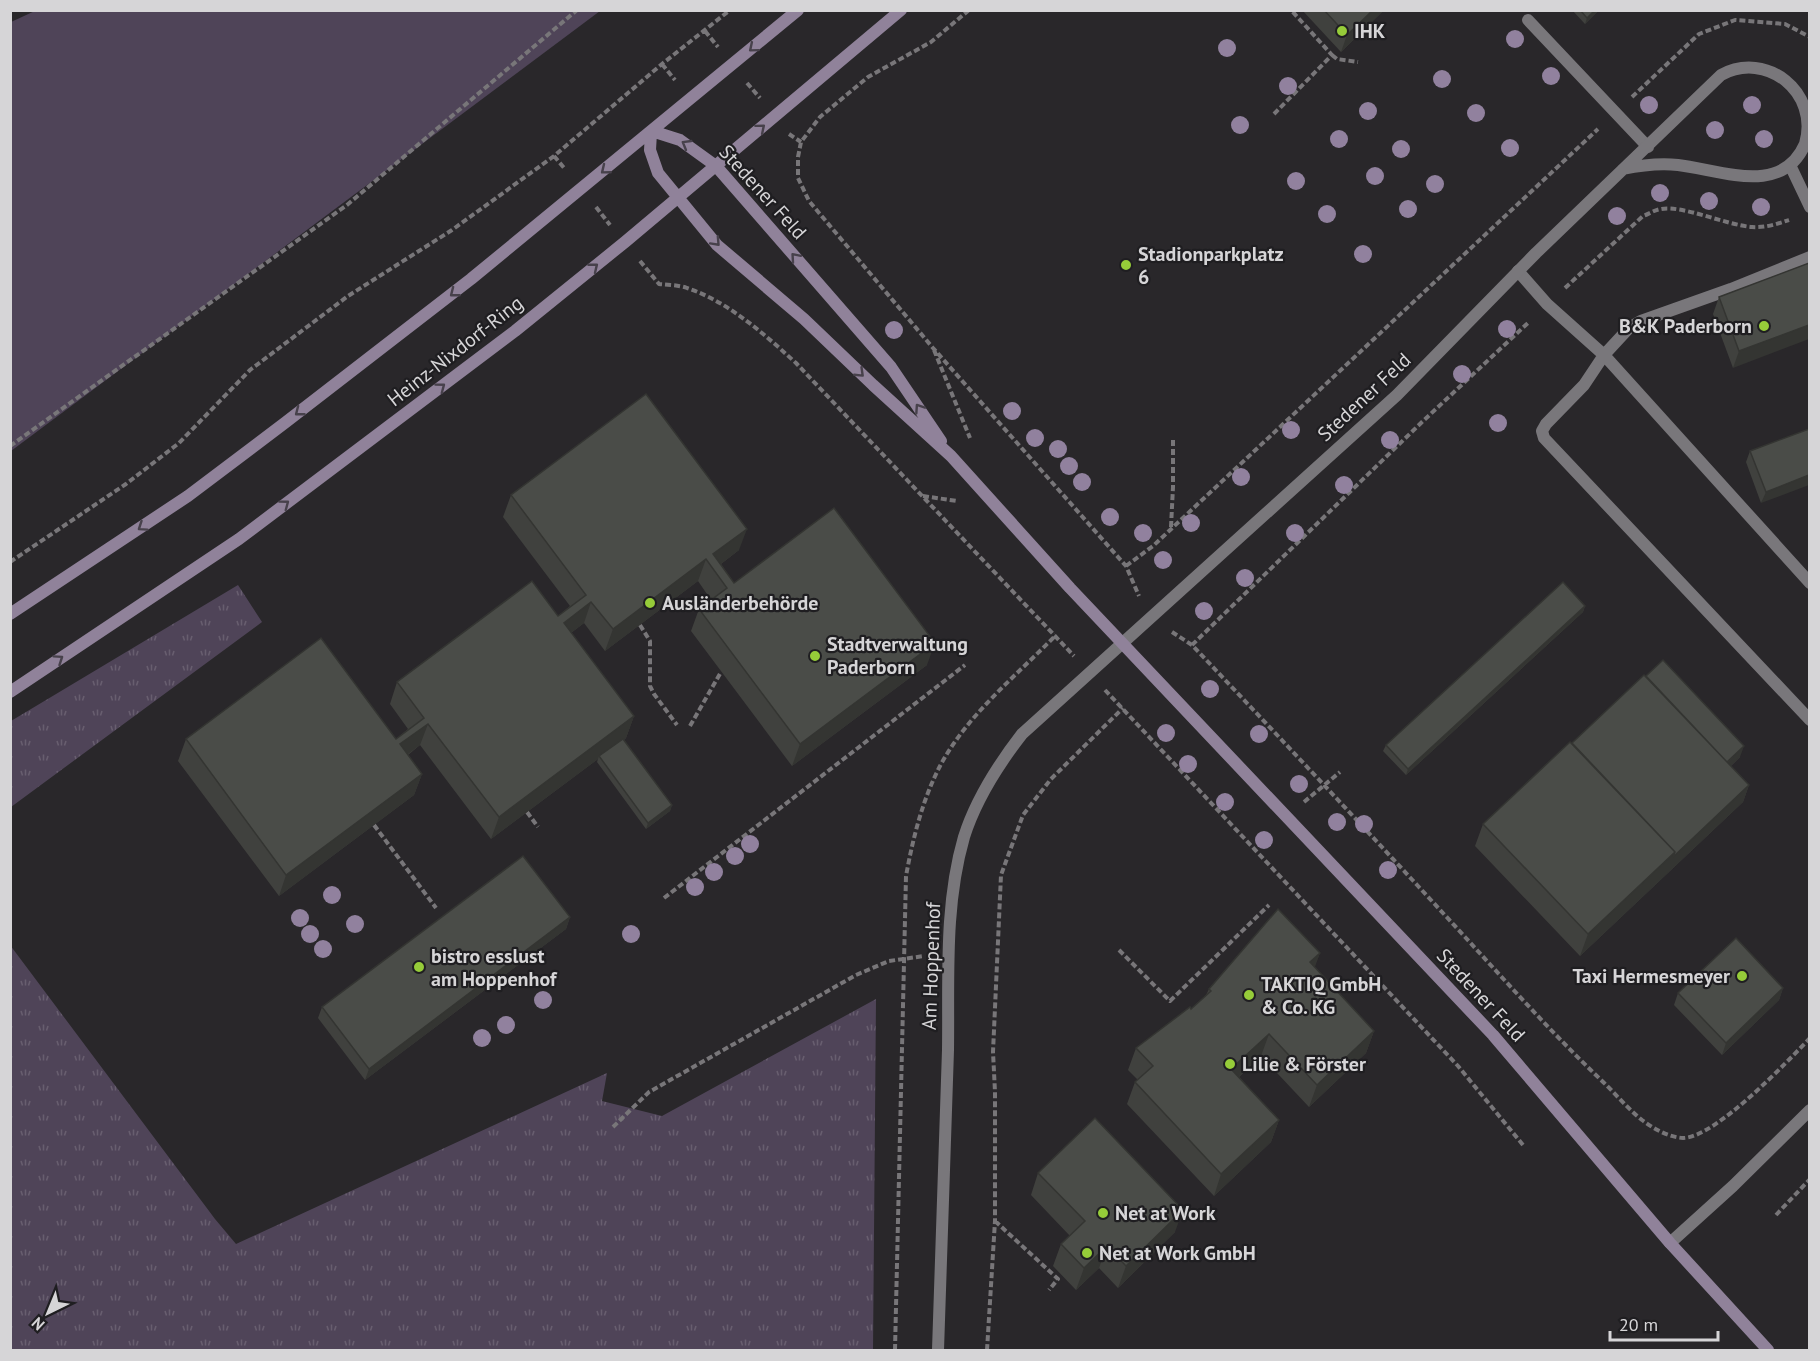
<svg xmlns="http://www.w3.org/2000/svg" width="1820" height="1361" font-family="'PT Sans',sans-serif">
  <defs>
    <pattern id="grass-tufts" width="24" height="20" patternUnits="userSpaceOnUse" patternTransform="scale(1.5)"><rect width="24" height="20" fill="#4f4458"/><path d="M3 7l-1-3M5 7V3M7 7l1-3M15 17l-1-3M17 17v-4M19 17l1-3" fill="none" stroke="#685e6f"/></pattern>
  </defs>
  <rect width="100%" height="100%" fill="#29272a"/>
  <path fill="url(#grass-tufts)" d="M238,585L262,622L11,807V721Z
    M10,945L215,1219L236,1244L607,1073L602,1101L662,1116L876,999L873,1350H11Z"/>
  <path fill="#4f4458" d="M37,10H600V11L11,451V22Z"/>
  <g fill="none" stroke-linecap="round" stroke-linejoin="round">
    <path stroke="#787679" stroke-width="4" stroke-dasharray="6 3" stroke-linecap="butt" d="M969,10L931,42L868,77L820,117L801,142L798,157V178L809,201L933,348L1126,566L1139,596
      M705,31L718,47
      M1332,55L1337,59L1358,62
      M662,64L675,80
      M747,83L760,98
      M1632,97L1699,34L1735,20L1785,24L1810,37
      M1274,114L1332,55L1291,10
      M789,134L801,142
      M554,156L565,169
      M596,207L610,225
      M640,261L659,284C668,285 679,285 687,288C729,302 764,334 796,363L1074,656
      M1565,288L1643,216C1649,214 1654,210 1661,209C1683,205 1726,225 1752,227C1765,228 1777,224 1789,220
      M934,350L970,438
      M10,446L347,205L577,10
      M923,496L957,501
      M1171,527L1173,487V439
      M10,562L126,484L179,443L250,370L348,296L452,230L554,156L662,64L730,10
      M1126,566L1153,546L1598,129
      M640,625L650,641V686L654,694L677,725
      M1172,632L1192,645C1284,742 1375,839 1465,937C1509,985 1553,1034 1600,1079C1614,1092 1627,1108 1642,1120C1654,1129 1668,1137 1683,1138C1715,1138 1788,1061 1810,1038
      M1192,645L1422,422L1529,322
      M1105,690L1458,1066L1523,1145
      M690,726L721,672
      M1304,802L1340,772
      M527,812L538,827
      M374,825L436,908
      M664,898L965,665
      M1119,950L1170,1001L1269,905
      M613,1127L649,1092L856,975L889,961L924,956
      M1776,1215L1810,1179
      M995,1221L1058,1279L1049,1290
      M895,1350L906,876C913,838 922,801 940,766C967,715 1016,676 1056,635
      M987,1350L995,1221V1092L993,1052L1001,875L1023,815L1051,779L1123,708"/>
    <path stroke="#79777b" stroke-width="12" d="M1528,20L1648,147
      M1790,165L1810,207
      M1518,271L1547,304L1604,355L1629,328L1641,321L1731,289L1810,257
      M1810,583L1604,355L1584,385L1546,424L1542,431L1544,438L1810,720"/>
    <path stroke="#79777b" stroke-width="12" d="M1670,1243L1733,1186L1810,1110
      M938,1350C941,1250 945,1150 948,1050C949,979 944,906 964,837C976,799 998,765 1022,734L1397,395L1536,253L1721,75C1766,50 1820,92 1805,144C1782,197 1721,170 1678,165C1659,163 1642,165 1623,169"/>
    <path stroke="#90829a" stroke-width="12" d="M651,133L650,150L658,173L717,245L804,319L873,385L951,456L1070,588L1493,1035L1670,1243L1768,1350
      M651,133H658L680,140L716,166L891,367L941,441
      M10,614L188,496L286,422L471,279L798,10
      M10,692L239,539L515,331L625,242L901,10"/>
  </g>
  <g fill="#91819e">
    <circle cx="1515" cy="39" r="9"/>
    <circle cx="1227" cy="48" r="9"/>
    <circle cx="1551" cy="76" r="9"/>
    <circle cx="1442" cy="79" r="9"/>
    <circle cx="1288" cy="86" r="9"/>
    <circle cx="1649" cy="105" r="9"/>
    <circle cx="1752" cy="105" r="9"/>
    <circle cx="1368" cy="111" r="9"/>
    <circle cx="1476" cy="113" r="9"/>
    <circle cx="1240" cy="125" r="9"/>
    <circle cx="1715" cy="130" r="9"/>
    <circle cx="1339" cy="139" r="9"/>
    <circle cx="1764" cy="139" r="9"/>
    <circle cx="1510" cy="148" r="9"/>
    <circle cx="1401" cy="149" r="9"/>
    <circle cx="1375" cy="176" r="9"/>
    <circle cx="1296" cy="181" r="9"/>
    <circle cx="1435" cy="184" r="9"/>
    <circle cx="1660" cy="193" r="9"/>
    <circle cx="1709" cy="201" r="9"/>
    <circle cx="1761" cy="207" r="9"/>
    <circle cx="1408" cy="209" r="9"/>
    <circle cx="1327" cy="214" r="9"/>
    <circle cx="1617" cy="216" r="9"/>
    <circle cx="1363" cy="254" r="9"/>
    <circle cx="1507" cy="329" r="9"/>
    <circle cx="894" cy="330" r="9"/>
    <circle cx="1462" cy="374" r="9"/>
    <circle cx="1012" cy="411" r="9"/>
    <circle cx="1498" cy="423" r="9"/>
    <circle cx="1291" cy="430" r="9"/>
    <circle cx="1035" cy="438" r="9"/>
    <circle cx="1390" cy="440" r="9"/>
    <circle cx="1058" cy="449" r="9"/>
    <circle cx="1069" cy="466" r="9"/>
    <circle cx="1241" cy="477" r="9"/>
    <circle cx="1082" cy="482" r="9"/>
    <circle cx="1344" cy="485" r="9"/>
    <circle cx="1110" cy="517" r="9"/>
    <circle cx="1191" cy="523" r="9"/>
    <circle cx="1143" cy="533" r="9"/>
    <circle cx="1295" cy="533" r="9"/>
    <circle cx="1163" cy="560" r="9"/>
    <circle cx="1245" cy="578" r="9"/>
    <circle cx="1204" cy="611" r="9"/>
    <circle cx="1210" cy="689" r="9"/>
    <circle cx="1166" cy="733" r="9"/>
    <circle cx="1259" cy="734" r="9"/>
    <circle cx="1188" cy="764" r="9"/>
    <circle cx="1299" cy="784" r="9"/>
    <circle cx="1225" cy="802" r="9"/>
    <circle cx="1337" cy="822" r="9"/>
    <circle cx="1364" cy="824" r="9"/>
    <circle cx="1264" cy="840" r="9"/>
    <circle cx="750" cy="844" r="9"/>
    <circle cx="735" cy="856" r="9"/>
    <circle cx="1388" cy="870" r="9"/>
    <circle cx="714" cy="872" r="9"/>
    <circle cx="695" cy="887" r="9"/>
    <circle cx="332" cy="895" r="9"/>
    <circle cx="300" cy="918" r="9"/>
    <circle cx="355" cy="924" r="9"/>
    <circle cx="310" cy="934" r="9"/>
    <circle cx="631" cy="934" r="9"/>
    <circle cx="323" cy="949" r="9"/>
    <circle cx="543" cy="1000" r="9"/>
    <circle cx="506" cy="1025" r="9"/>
    <circle cx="482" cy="1038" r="9"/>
  </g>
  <path fill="#40413e" d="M1302,10H1384L1341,52Z
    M1572,10H1599L1585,24Z
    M1809,263L1733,368L1713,314L1719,297Z
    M1809,429L1761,503L1746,462L1750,451Z
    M511,495L739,550L721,564L734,583L927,665L792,766L691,631L699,609L711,600L698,581L605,651L584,623L571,633L634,716L626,738L624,740L672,805L670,811L646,829L597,762L598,759L491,839L420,745L408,755L422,774L414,795L279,896L178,761L186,739H396L408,729L390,704L397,682L558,616L570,606L503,517Z
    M1585,606L1583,612L1406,775L1383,751L1386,745Z
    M1572,743L1740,757L1731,766L1749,785L1743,802L1580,956L1475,846L1483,824Z
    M570,917L566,929L365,1080L318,1018L322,1007Z
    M1320,953L1314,967L1374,1031L1366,1053L1309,1107L1261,1056L1239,1077L1279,1120L1271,1142L1214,1196L1127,1104L1135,1082L1138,1080L1128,1070L1136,1048L1191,1009L1206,995L1209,989Z
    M1783,988L1779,1000L1722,1055L1674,1005L1678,993Z
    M1038,1173L1175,1232L1118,1288L1099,1268L1076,1290L1053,1266L1061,1244L1070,1236L1031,1195Z"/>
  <path fill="#343532" d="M1373,10H1384L1341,52L1347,35Z
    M1595,10H1599L1585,24L1587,18Z
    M1809,325V339L1733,368L1739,351Z
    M1809,475V485L1761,503L1766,492Z
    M747,529L739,550L713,570V554Z
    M706,559L698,581L605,651L613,629Z
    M591,602L584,623L556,644L564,623Z
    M1585,606L1583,612L1406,775L1408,769Z
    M935,643L927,665L792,766L800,744Z
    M634,716L626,738L600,757L599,756L598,759L491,839L499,817Z
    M428,724L420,745L392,766L400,744Z
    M1744,746L1740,757L1719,777L1724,766Z
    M422,774L414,795L279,896L286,875Z
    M1749,785L1743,802L1580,956L1588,934L1675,852Z
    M672,805L670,811L646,829L648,823Z
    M570,917L566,929L365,1080L369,1069Z
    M1320,953L1312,975L1310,962Z
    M1783,988L1779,1000L1722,1055L1726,1043Z
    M1374,1031L1366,1053L1309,1107L1317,1085Z
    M1269,1034L1261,1056L1223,1091L1231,1069Z
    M1279,1120L1271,1142L1214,1196L1221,1174Z
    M1183,1210L1175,1232L1118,1288L1126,1266Z
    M1107,1246L1099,1268L1076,1290L1084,1268Z"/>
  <path fill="#4a4c48" stroke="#343532" stroke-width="1.5" d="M1324,10H1373L1347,35Z
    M1580,10H1595L1587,18Z
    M1809,263V325L1739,351L1719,297Z
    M646,394L747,529L713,554L734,583L834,508L935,643L800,744L699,609L727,588L706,559L613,629L591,602L564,623L634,716L499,817L428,724L400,744L422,774L286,875L186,739L321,638L396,739L424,718L397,682L532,581L558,616L586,595L511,495Z
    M1809,429V475L1766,492L1750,451Z
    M1563,582L1585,606L1408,769L1386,745Z
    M1663,660L1744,746L1727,762L1646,676Z
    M1644,675L1749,785L1673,857L1675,852L1572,743Z
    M623,739L672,805L648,823L599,756Z
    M1570,742L1675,852L1588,934L1483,824Z
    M523,856L570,917L369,1069L322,1007Z
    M1278,909L1320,953L1310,962L1374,1031L1317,1085L1269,1034L1231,1069L1279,1120L1221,1174L1135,1082L1153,1066L1136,1048L1190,1007L1191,1009L1211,991L1209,989Z
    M1736,938L1783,988L1726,1043L1678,993Z
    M1095,1118L1183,1210L1126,1266L1107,1246L1084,1268L1061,1244L1085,1221L1038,1173Z"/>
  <defs><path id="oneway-chevron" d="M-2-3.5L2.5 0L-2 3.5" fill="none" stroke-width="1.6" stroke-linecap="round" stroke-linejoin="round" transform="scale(1.5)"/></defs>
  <g stroke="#47414b">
    <use href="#oneway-chevron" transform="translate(753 48) rotate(140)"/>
    <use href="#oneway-chevron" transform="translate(761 128) rotate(-40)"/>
    <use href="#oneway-chevron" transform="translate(686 144) rotate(-150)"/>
    <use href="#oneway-chevron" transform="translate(605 170) rotate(141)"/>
    <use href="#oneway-chevron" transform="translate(716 242) rotate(47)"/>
    <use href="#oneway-chevron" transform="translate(795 257) rotate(-131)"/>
    <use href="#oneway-chevron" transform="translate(594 267) rotate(-39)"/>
    <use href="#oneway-chevron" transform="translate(454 293) rotate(142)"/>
    <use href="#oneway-chevron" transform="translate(860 373) rotate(44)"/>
    <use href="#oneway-chevron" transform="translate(441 387) rotate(-37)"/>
    <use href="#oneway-chevron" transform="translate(919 408) rotate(-124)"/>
    <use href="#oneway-chevron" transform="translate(299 412) rotate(142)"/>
    <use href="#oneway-chevron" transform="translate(285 504) rotate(-37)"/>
    <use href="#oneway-chevron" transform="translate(142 527) rotate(146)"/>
    <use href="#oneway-chevron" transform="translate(59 659) rotate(-34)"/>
  </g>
  <g fill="#96cc39" stroke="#1f1e21" stroke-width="2">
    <circle cx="1342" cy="31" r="6"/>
    <circle cx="1126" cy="265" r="6"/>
    <circle cx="1764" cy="326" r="6"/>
    <circle cx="650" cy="603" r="6"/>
    <circle cx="815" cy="656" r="6"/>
    <circle cx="419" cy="967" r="6"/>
    <circle cx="1742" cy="976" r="6"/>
    <circle cx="1249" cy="995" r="6"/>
    <circle cx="1230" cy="1064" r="6"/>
    <circle cx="1103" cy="1213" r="6"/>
    <circle cx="1087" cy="1253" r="6"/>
  </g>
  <g text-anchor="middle" stroke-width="4.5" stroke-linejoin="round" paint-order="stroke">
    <g font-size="20" font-weight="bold" fill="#d6d5d7" stroke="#1f1e21" text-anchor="start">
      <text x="1354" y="38">IHK</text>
      <text x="1138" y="261">Stadionparkplatz<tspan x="1138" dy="23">6</tspan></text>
      <text x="1752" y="333" text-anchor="end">B&amp;K Paderborn</text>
      <text x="662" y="610">Ausländerbehörde</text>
      <text x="827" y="651">Stadtverwaltung<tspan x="827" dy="23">Paderborn</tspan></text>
      <text x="431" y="963">bistro esslust<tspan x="431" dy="23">am Hoppenhof</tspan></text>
      <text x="1730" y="983" text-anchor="end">Taxi Hermesmeyer</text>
      <text x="1261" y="991">TAKTIQ GmbH<tspan x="1261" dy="23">&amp; Co. KG</tspan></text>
      <text x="1242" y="1071">Lilie &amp; Förster</text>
      <text x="1115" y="1220">Net at Work</text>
      <text x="1099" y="1260">Net at Work GmbH</text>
    </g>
    <g font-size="20" fill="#d6d5d7" stroke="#1f1e21">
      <text transform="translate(763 192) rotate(48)" y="7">Stedener Feld</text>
      <text transform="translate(455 351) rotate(-38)" y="7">Heinz-Nixdorf-Ring</text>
      <text transform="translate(1364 397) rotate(-43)" y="7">Stedener Feld</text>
      <text transform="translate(931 966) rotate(-88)" y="7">Am Hoppenhof</text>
      <text transform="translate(1481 995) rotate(47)" y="7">Stedener Feld</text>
    </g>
  </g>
  <rect width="1820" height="1361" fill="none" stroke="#d6d5d7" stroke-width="24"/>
  <g transform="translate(48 1313) rotate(223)" stroke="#1f1e21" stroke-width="4.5" paint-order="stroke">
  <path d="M0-4.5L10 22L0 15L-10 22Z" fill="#d6d5d7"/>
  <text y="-9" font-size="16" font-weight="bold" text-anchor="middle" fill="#d6d5d7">N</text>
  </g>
  <path d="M1610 1331v9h108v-9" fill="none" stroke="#d6d5d7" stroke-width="3"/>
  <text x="1619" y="1331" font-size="18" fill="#d6d5d7" stroke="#1f1e21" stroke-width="4.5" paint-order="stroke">20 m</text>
</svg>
